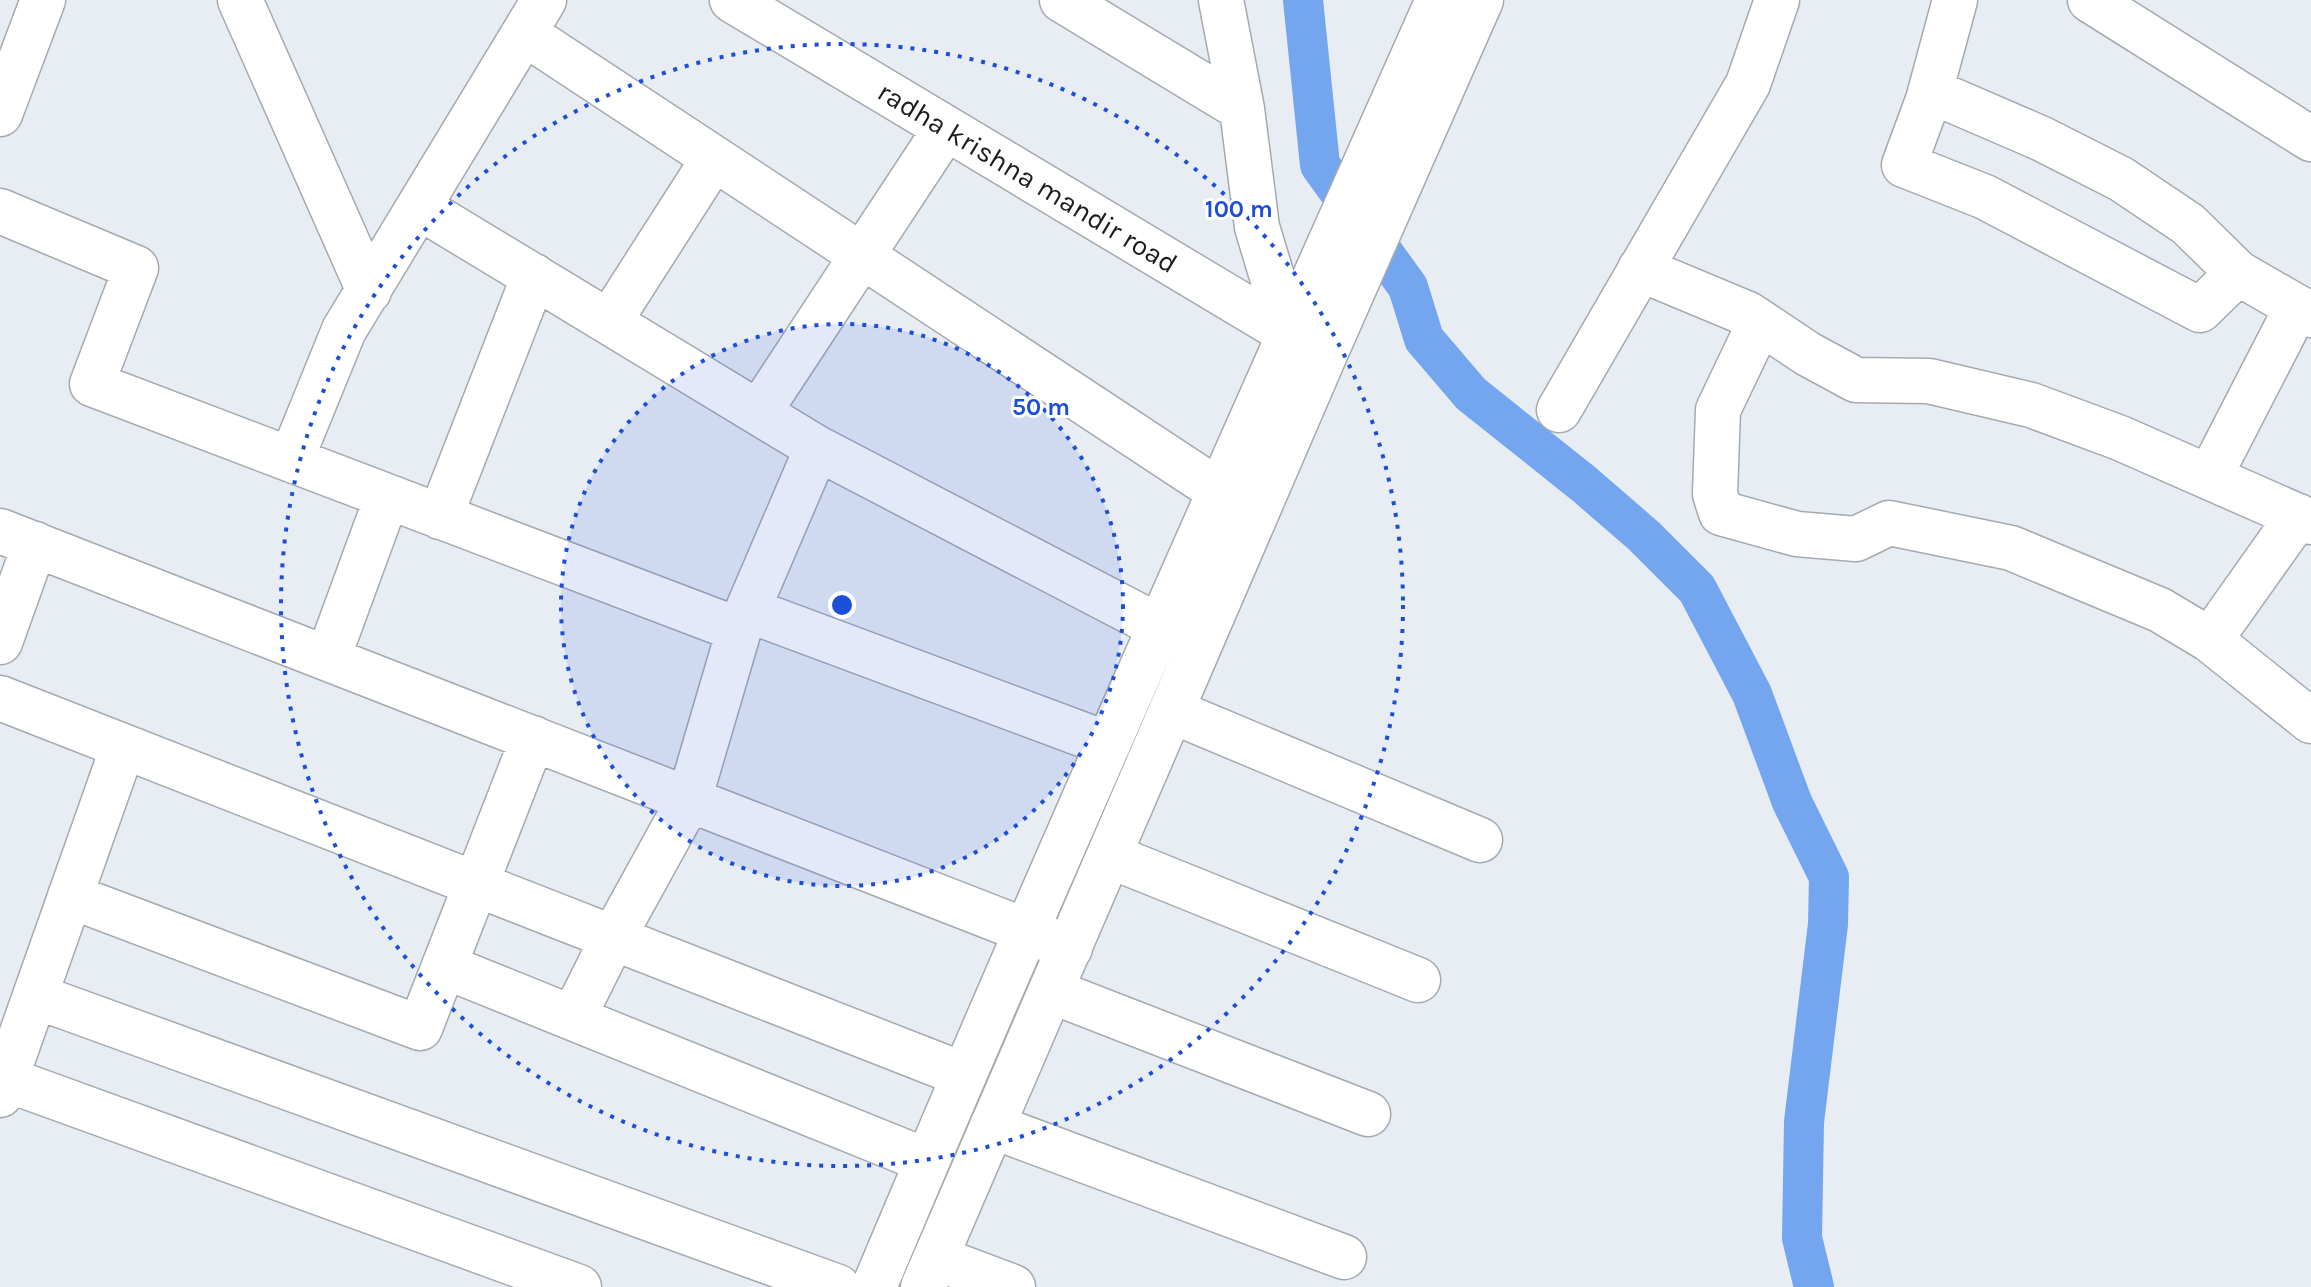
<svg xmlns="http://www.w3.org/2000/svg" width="2311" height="1287" font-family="Karla,sans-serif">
  <rect width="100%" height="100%" fill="#e7edf3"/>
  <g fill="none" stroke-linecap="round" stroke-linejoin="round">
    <path stroke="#73a6ef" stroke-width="40" d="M1303,0L1320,165L1408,287L1424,339L1471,394L1584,484L1644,536L1697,589L1752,694L1792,802L1829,877L1828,924L1804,1122L1802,1238L1814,1287"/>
    <g stroke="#a5aab0" stroke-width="47">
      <path id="minor" d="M240,0L369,291
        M732,0L1320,352
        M1062,0L1242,109
        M1221,0L1242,109L1257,227L1289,333
        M1955,0L1928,100L1904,165L1985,197L2200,310L2238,273
        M2090,0L2311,139
        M524,33L1219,491
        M1931,91L2040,138L2121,179L2188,224L2238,273L2311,315
        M0,114L43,0
        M419,207L817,448L1160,627
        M0,211L136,268L92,384L739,630
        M1640,269L1748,314L1808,354L1856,380L1929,381L2031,405L2120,438L2311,522
        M609,322L714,158
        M1760,322L1718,410L1715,494L1721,513L1797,534L1856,539L1889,523L2011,548L2160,610L2210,640L2311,721
        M1559,410L1748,84L1777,0
        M759,412L946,128
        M291,460L344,330L544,0
        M2210,476L2297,307
        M440,517L534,276
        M0,531L1070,948
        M748,610L1108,744
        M2210,640L2298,516
        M0,642L35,544
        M328,658L387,497
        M0,698L964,1075
        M1172,711L1480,840
        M1110,856L1418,980
        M70,896L420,1028L533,738
        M444,966L927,1161
        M1051,991L1368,1114
        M35,996L838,1287
        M573,1018L613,938L689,800L739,630L817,448
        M0,1077L579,1287
        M0,1095L123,747
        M992,1126L1344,1257
        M936,1258L1013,1287"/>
    </g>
    <g stroke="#a5aab0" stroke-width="47">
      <path id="tertiary" d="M874,1287C1056,855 1248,428 1438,0
        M923,1287L1325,354L1481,0"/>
    </g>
    <use href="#minor" stroke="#fff" stroke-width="44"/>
    <use href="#tertiary" stroke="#fff" stroke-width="44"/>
  </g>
  <circle cx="842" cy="605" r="281" fill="#1d4ed8" fill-opacity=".12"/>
  <g fill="none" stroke="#1d4ed8" stroke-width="4" stroke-dasharray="4 8">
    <circle cx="842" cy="605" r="281"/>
    <circle cx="842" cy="605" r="561"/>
  </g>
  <g text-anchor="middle" stroke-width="6" stroke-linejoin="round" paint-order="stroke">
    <g font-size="28" fill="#1b1d1f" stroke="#fff">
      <text transform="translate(1028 177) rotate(31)" y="10">radha krishna mandir road</text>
    </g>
  </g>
  <circle cx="842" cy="605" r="12" fill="#1d4ed8" stroke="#fff" stroke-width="4"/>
  <g font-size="24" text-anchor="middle" font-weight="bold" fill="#1d4ed8" stroke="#fff" stroke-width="6" stroke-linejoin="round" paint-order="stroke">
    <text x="1239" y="217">100 m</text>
    <text x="1041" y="415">50 m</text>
  </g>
</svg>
